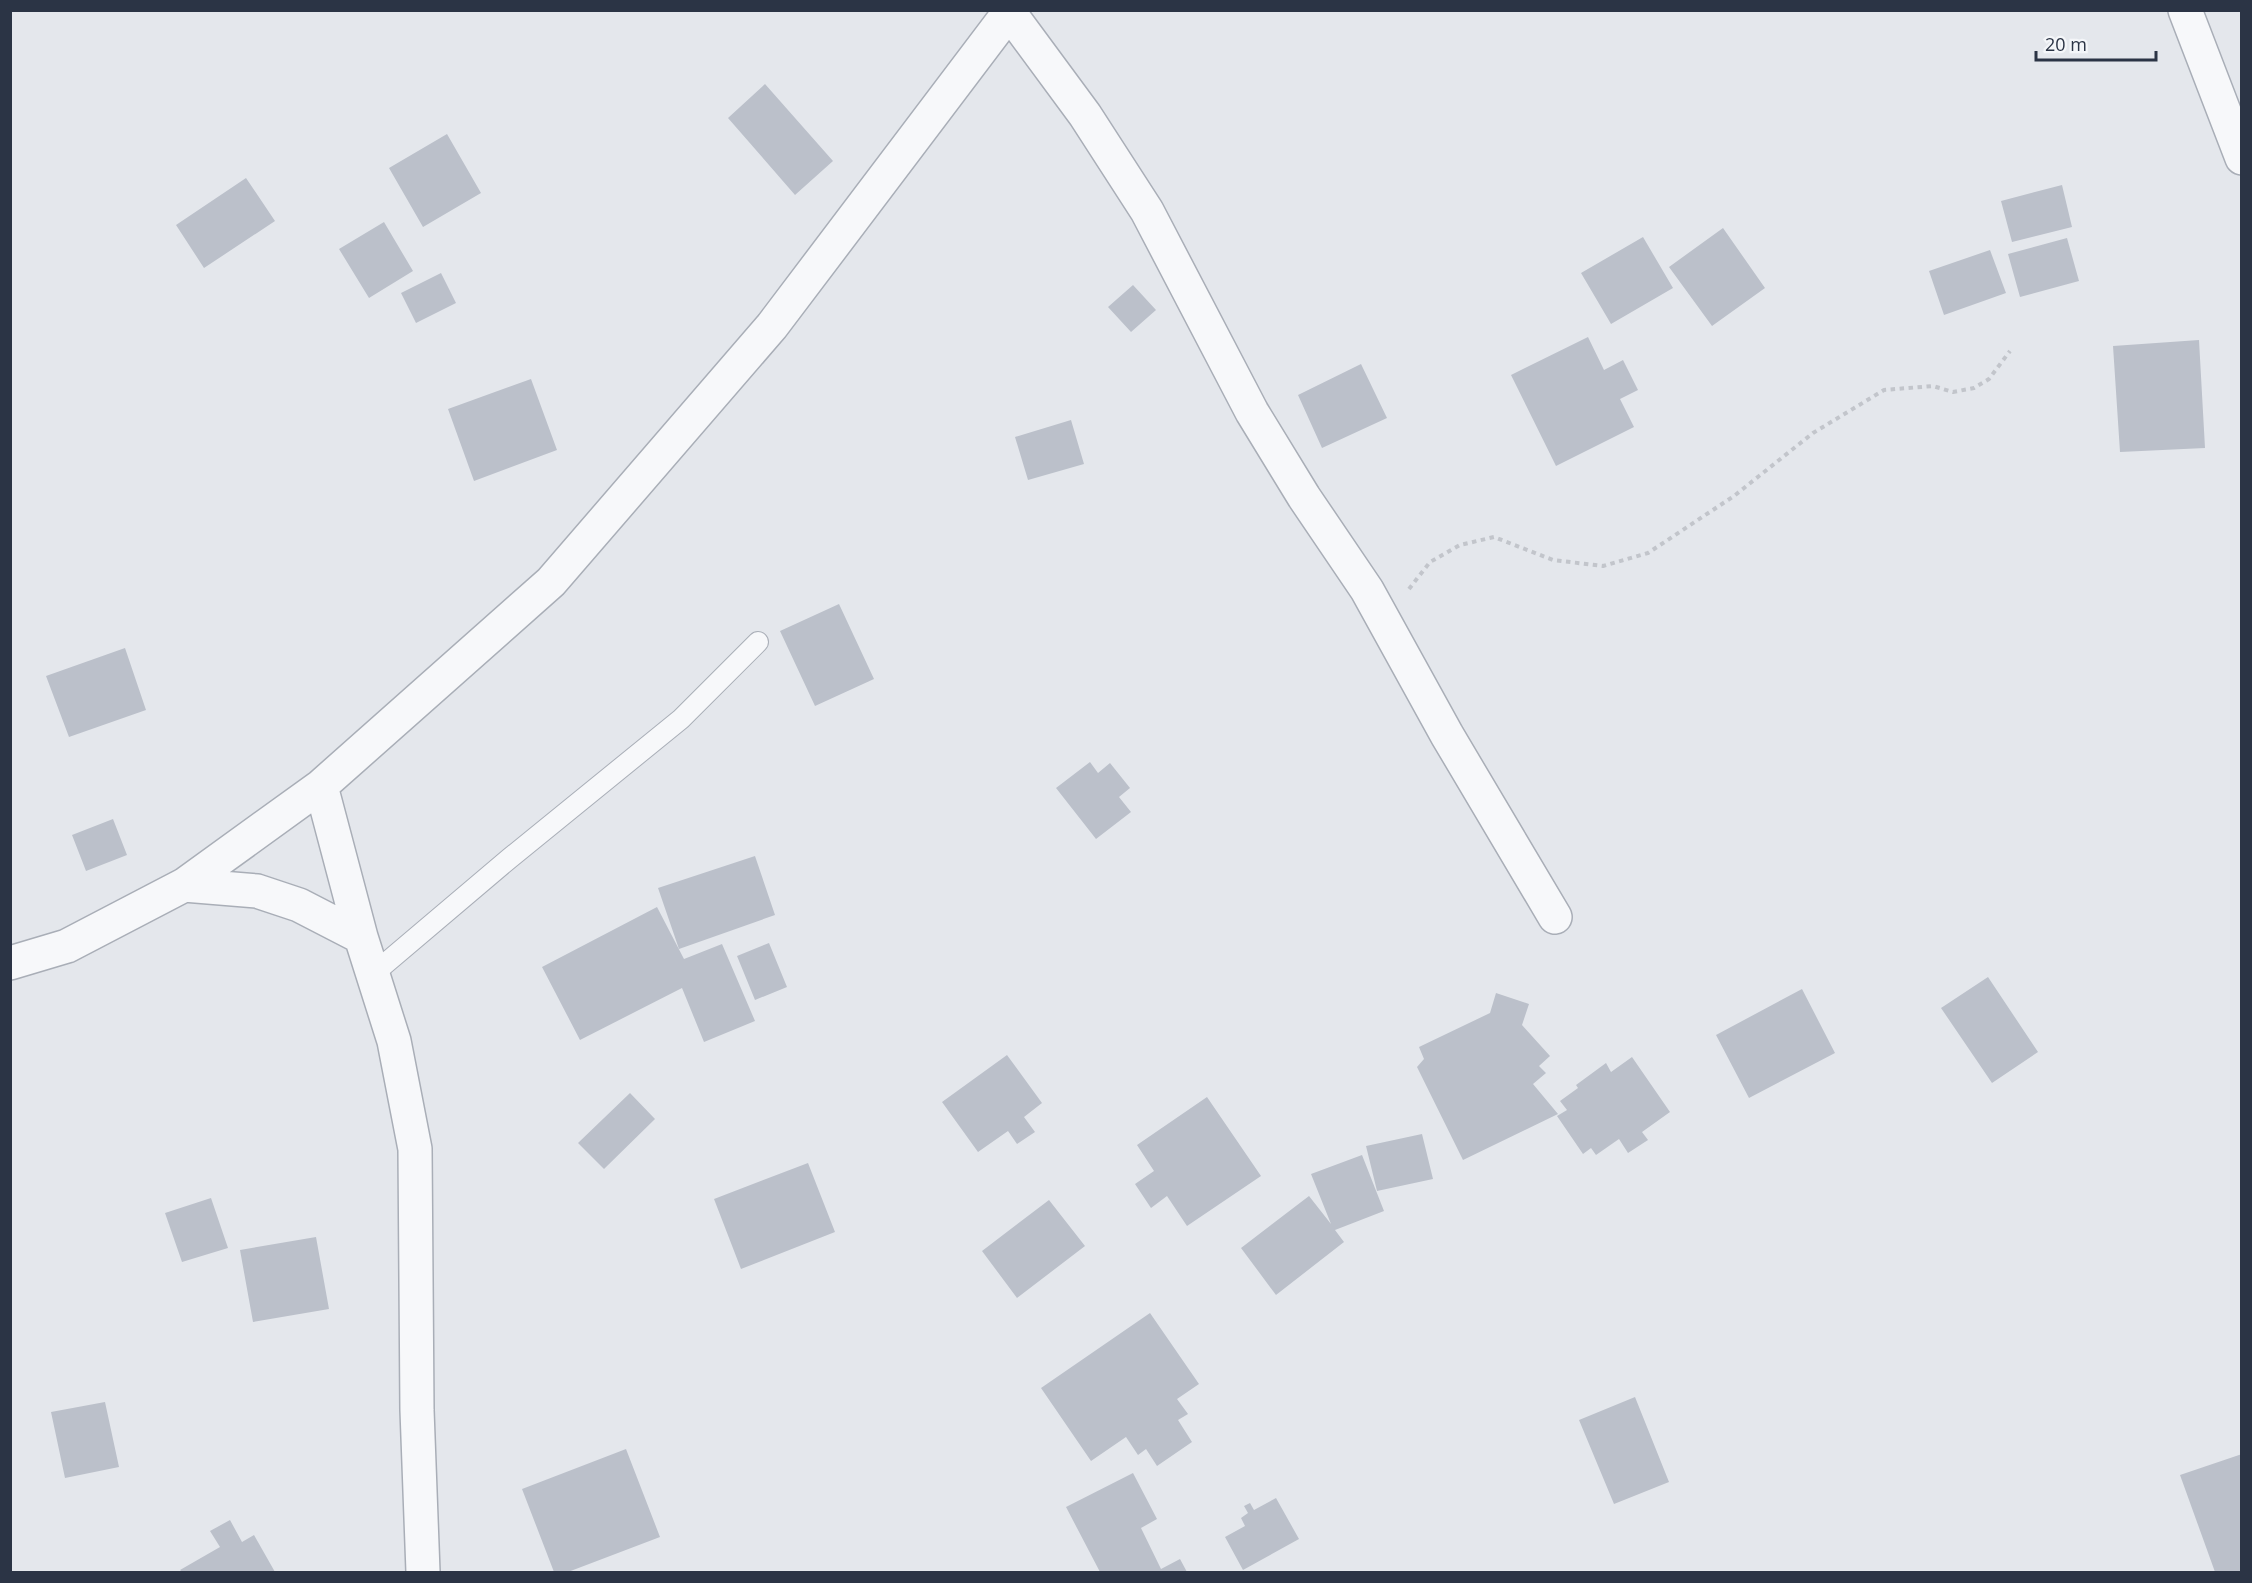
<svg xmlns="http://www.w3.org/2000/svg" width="2252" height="1583" font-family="'Open Sans',sans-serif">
  <rect width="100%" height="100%" fill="#e4e7ec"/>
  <path fill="#bbc0ca" d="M765,84L833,161L795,195L728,118Z
    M447,134L481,193L423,227L389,168Z
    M246,178L275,221L204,268L176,225Z
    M2062,185L2072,227L2012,242L2001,201Z
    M384,222L413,271L369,298L339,249Z
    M1723,228L1765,288L1712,326L1669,267Z
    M1643,237L1673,288L1611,324L1581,273Z
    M2067,238L2079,281L2020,297L2008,254Z
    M1990,250L2006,293L1944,315L1929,271Z
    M441,273L456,303L416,323L401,293Z
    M1133,285L1156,310L1131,332L1108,307Z
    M1588,337L1604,370L1623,360L1638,390L1620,399L1634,427L1556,466L1511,375Z
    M2199,340L2205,448L2120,452L2113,346Z
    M1361,364L1387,418L1322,448L1298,395Z
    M531,379L557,450L474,481L448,409Z
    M1071,420L1084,464L1028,480L1015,437Z
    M839,604L874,679L815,706L780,631Z
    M125,648L146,710L69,737L46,676Z
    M1090,762L1098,773L1110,763L1130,788L1119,797L1131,812L1096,839L1056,788Z
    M113,819L127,855L86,871L72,835Z
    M755,856L775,915L679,949L658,888Z
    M657,907L684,959L722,944L755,1021L704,1042L682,988L580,1040L542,967Z
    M769,943L787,987L755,1000L737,956Z
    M1988,977L2038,1052L1992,1083L1941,1008Z
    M1802,989L1835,1053L1749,1098L1716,1035Z
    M1496,993L1529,1004L1522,1025L1550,1056L1539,1066L1546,1073L1533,1084L1558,1114L1463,1160L1417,1067L1424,1059L1419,1047L1490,1013Z
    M1007,1055L1042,1103L1024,1117L1035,1132L1017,1144L1008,1131L978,1152L942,1102Z
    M1632,1057L1670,1112L1642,1132L1648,1140L1628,1153L1619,1139L1596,1155L1591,1148L1583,1154L1557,1116L1567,1110L1560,1101L1578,1088L1576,1085L1606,1063L1611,1072Z
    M630,1093L655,1119L604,1169L578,1143Z
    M1207,1097L1261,1176L1187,1226L1167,1196L1151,1208L1135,1184L1154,1171L1137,1145Z
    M1422,1134L1433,1179L1377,1191L1366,1146Z
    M1362,1155L1384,1211L1335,1230L1344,1242L1276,1295L1241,1248L1309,1196L1331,1224L1311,1174Z
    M808,1163L835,1232L741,1269L714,1199Z
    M211,1198L228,1248L182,1262L165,1213Z
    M1049,1200L1085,1246L1017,1298L982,1251Z
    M316,1237L329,1309L253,1322L240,1250Z
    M1150,1313L1199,1384L1177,1399L1188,1414L1178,1420L1192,1442L1157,1466L1146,1449L1138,1455L1126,1437L1091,1461L1041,1388Z
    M1635,1397L1669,1482L1614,1504L1579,1420Z
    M105,1402L119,1467L65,1478L51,1412Z
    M626,1449L660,1537L568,1572H554L522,1489Z
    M2242,1454V1572H2215L2180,1475Z
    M1133,1473L1157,1519L1141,1528L1161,1569L1180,1559L1187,1572H1100L1066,1507Z
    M1276,1498L1299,1539L1243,1570L1225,1537L1245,1526L1241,1518L1248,1513L1244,1506L1250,1503L1254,1510Z
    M230,1520L242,1542L254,1535L275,1572H182L180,1570L220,1547L210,1531Z"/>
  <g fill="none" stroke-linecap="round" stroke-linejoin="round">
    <g stroke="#a9aeb7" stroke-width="22">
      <path id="lane" d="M373,974L510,858L681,719L758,642"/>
    </g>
    <g stroke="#a9aeb7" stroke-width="36">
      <path id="street" d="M2185,10L2242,158
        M1009,12L1085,115L1147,211L1252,412L1304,497L1367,590L1447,735L1555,917
        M321,786L361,937L394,1041L415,1149L417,1410L423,1572
        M184,885L257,891L299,905L361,937
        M10,963L67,946L184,885L321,786L551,582L772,326L1011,10"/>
    </g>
    <path stroke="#c2c5cb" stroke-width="4" stroke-dasharray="4.5 4.5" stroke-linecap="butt" d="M1409,589L1430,562L1460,545L1494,537L1553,560L1603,566L1648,553L1734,496L1813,433L1884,390L1933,386L1953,392L1974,388L1989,379L2010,351"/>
    <use href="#lane" stroke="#f7f8fa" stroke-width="20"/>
    <use href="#street" stroke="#f7f8fa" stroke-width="33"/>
  </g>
  <rect width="2252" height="1583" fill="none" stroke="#2b3445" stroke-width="24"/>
  <path d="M2036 51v9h120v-9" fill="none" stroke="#2b3445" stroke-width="3"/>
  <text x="2045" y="51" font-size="18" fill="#2b3445" stroke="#f4f6f9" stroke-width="4.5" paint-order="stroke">20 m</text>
</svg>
